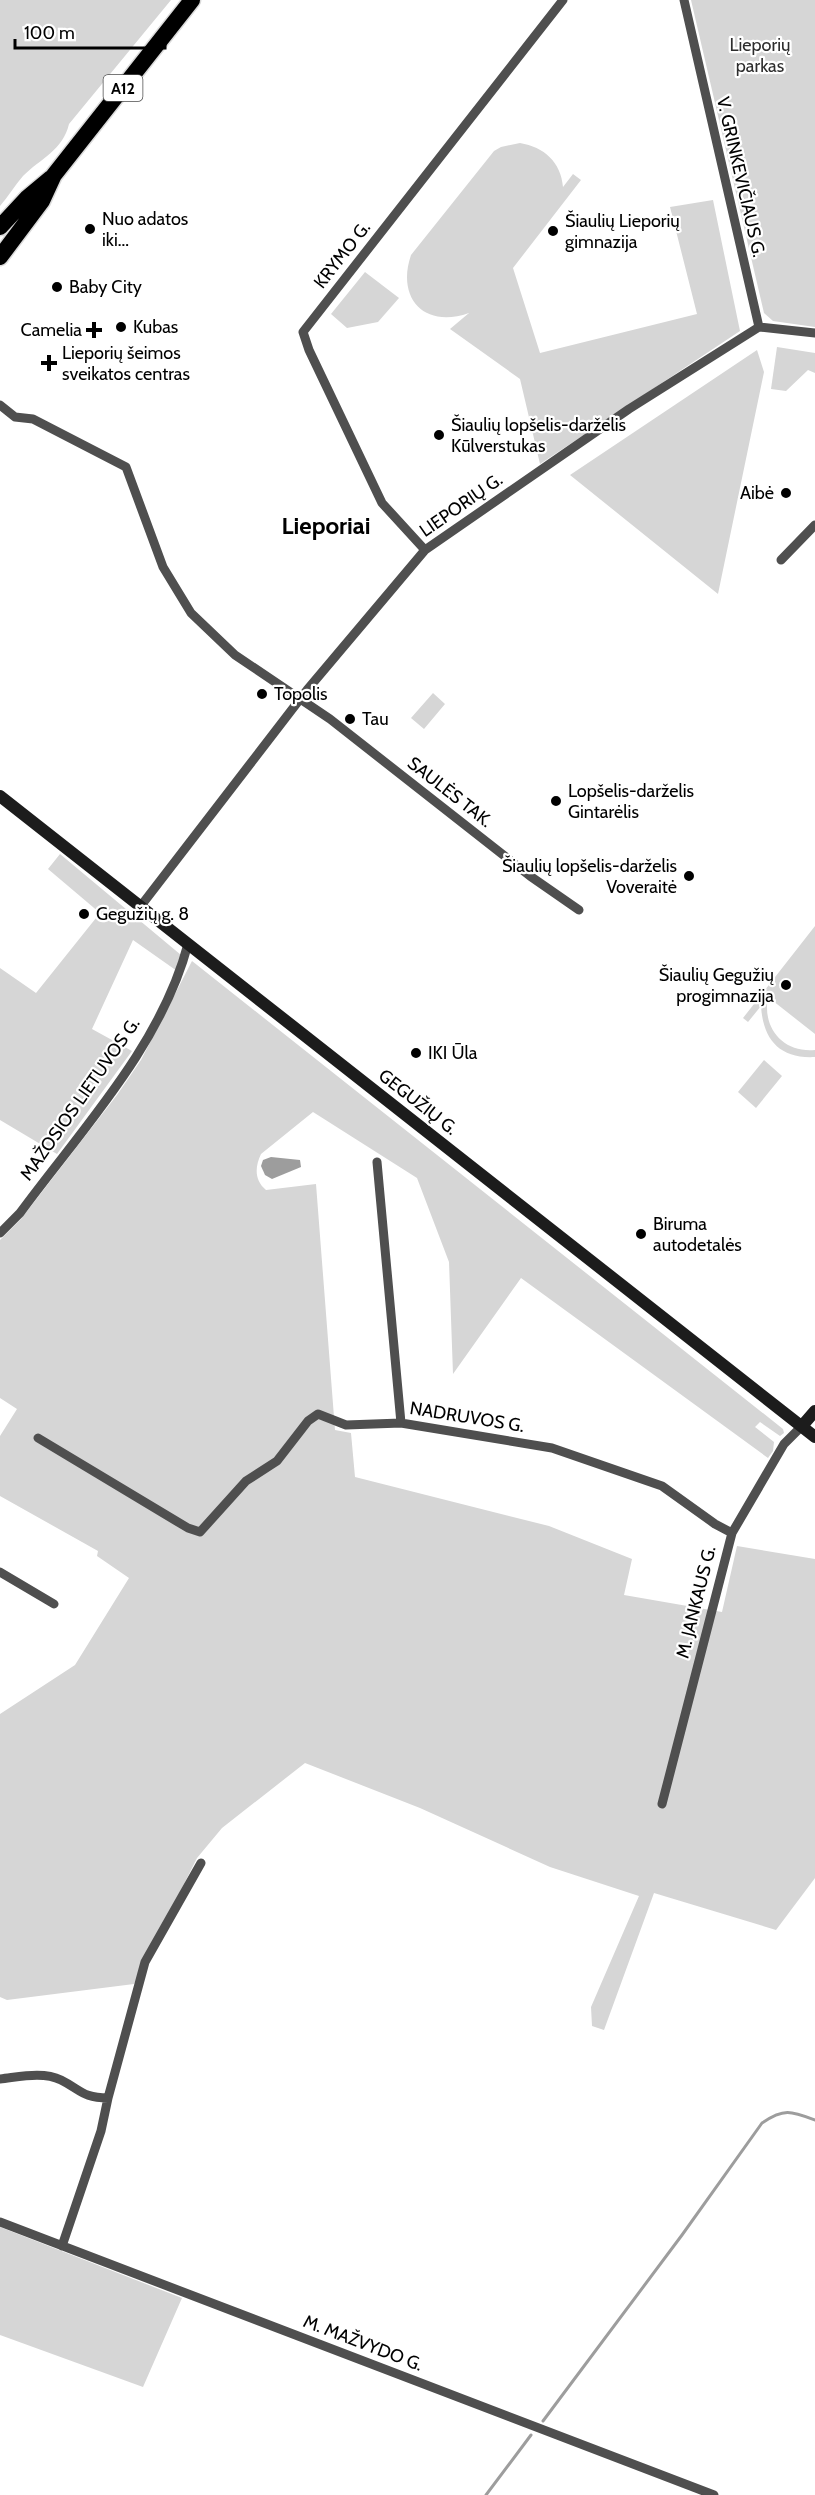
<svg xmlns="http://www.w3.org/2000/svg" width="815" height="2495" font-family="Cabin,sans-serif">
  <rect width="100%" height="100%" fill="#fff"/>
  <path fill="#d6d6d6" d="M0,0H171L69,124C63,150 40,159 23,176C15,185 8,197 0,206Z
    M691,0H815V327L773,321L764,313Z
    M520,143C544,147 561,162 563,187L573,174L581,180L513,268L540,353L697,314L670,207L713,200L740,331L540,464L520,379L450,329L469,313C425,329 396,299 411,255L494,151L501,147Z
    M365,272L399,298L378,322L347,328L331,314Z
    M777,347L815,353V373L808,370L786,391L771,389Z
    M757,350L764,372L718,594L570,475Z
    M433,693L445,704L424,729L411,718Z
    M60,854L181,955L177,971L133,940L92,1029L132,1051L57,1154L0,1120V968L36,993L100,913L48,869Z
    M815,926V1034L768,997C762,1028 783,1053 815,1050V1057C779,1059 763,1039 761,1006L748,1022L743,1018Z
    M192,961L783,1429L784,1433L780,1436L760,1422L755,1427L774,1442L773,1451L768,1458L521,1278L453,1374L449,1262L417,1178L313,1112L261,1154C255,1167 254,1180 266,1190L316,1184L335,1430L351,1433L355,1477L549,1526L632,1559L624,1595L722,1612L737,1546L815,1559V1878L776,1930L654,1893L604,2030L592,2026L591,2007L639,1896L550,1867L420,1808L305,1763L222,1828L197,1858L134,1984L7,2000L0,1997V1714L75,1665L129,1578L97,1556L98,1551L0,1496V1436L17,1409L0,1398V1240L21,1219L117,1095L141,1060Z
    M764,1060L782,1076L756,1108L738,1092Z
    M0,2227L182,2298L143,2387L0,2335Z"/>
  <path fill="#9d9d9d" d="M271,1157L300,1160L301,1167L272,1179L265,1175L261,1166L263,1160Z"/>
  <g fill="none" stroke-linecap="round" stroke-linejoin="round">
    <path stroke="#9d9d9d" stroke-width="3" d="M543,2421L682,2235L762,2123C784,2108 791,2111 815,2120
      M486,2495L531,2435"/>
    <g stroke="#dbdbdb" stroke-width="19">
      <path id="highway" d="M0,227L27,198L51,178
        M0,257L42,201L54,175L192,0"/>
    </g>
    <path stroke="#4f4f4f" stroke-width="9" d="M684,0L759,327
      M0,405L15,417L33,419L126,467L163,567L191,613L235,655L330,719L530,876L579,910
      M425,550L382,503L309,350L303,332L563,0
      M781,560L815,525
      M140,907L307,690L425,550L629,409L759,327L815,333
      M377,1162L401,1423
      M0,1233L20,1213C81,1130 161,1046 188,944
      M38,1438L188,1528L200,1532L246,1481L277,1461L308,1421L318,1414L346,1425L401,1423L552,1448L662,1486L715,1524L732,1533
      M0,1572L54,1604
      M662,1804L732,1533L784,1444L802,1426
      M0,2079C19,2077 43,2071 61,2080C81,2090 83,2098 108,2098L145,1962L201,1863
      M0,2222L714,2495
      M62,2246L101,2131L108,2098"/>
    <path stroke="#1c1c1c" stroke-width="12" d="M0,796L815,1437
      M802,1426L815,1411"/>
    <use href="#highway" stroke="#000" stroke-width="16"/>
  </g>
  <g fill="#000" stroke="#fff" stroke-width="2">
    <circle cx="90" cy="229" r="6"/>
    <circle cx="553" cy="231" r="6"/>
    <circle cx="57" cy="287" r="6"/>
    <circle cx="121" cy="327" r="6"/>
    <path d="M91 321h6v6h6v6h-6v6h-6v-6h-6v-6h6z"/>
    <path d="M46 354h6v6h6v6h-6v6h-6v-6h-6v-6h6z"/>
    <circle cx="439" cy="435" r="6"/>
    <circle cx="786" cy="493" r="6"/>
    <circle cx="262" cy="694" r="6"/>
    <circle cx="350" cy="719" r="6"/>
    <circle cx="556" cy="801" r="6"/>
    <circle cx="689" cy="876" r="6"/>
    <circle cx="84" cy="914" r="6"/>
    <circle cx="786" cy="985" r="6"/>
    <circle cx="416" cy="1053" r="6"/>
    <circle cx="641" cy="1234" r="6"/>
  </g>
  <g text-anchor="middle" stroke-width="4.5" stroke-linejoin="round" paint-order="stroke">
    <rect fill="#fff" stroke="#4c4c4c" stroke-width="1.5" x="103.5" y="75" width="39" height="26" rx="4.5"/>
    <g font-size="16" font-weight="bold" fill="#000">
      <text x="123" y="94">A12</text>
    </g>
    <g font-size="18" fill="#2d2d2d" stroke="#fff">
      <text x="760" y="51">Lieporių<tspan x="760" dy="21">parkas</tspan></text>
    </g>
    <g font-size="18" fill="#000" stroke="#fff">
      <text transform="translate(741 177) rotate(77)" y="6">V. GRINKEVIČIAUS G.</text>
      <text transform="translate(342 255) rotate(-52)" y="6">KRYMO G.</text>
      <text transform="translate(461 505) rotate(-35)" y="6">LIEPORIŲ G.</text>
      <text transform="translate(450 792) rotate(38)" y="6">SAULĖS TAK.</text>
      <text transform="translate(80 1099) rotate(-55)" y="6">MAŽOSIOS LIETUVOS G.</text>
      <text transform="translate(418 1102) rotate(38)" y="6">GEGUŽIŲ G.</text>
      <text transform="translate(467 1417) rotate(9)" y="6">NADRUVOS G.</text>
      <text transform="translate(696 1602) rotate(-76)" y="6">M. JANKAUS G.</text>
      <text transform="translate(363 2343) rotate(21)" y="6">M. MAŽVYDO G.</text>
    </g>
    <g font-size="18" fill="#000" stroke="#fff" text-anchor="start">
      <text x="102" y="225">Nuo adatos<tspan x="102" dy="21">iki...</tspan></text>
      <text x="565" y="227">Šiaulių Lieporių<tspan x="565" dy="21">gimnazija</tspan></text>
      <text x="69" y="293">Baby City</text>
      <text x="133" y="333">Kubas</text>
      <text x="82" y="336" text-anchor="end">Camelia</text>
      <text x="62" y="359">Lieporių šeimos<tspan x="62" dy="21">sveikatos centras</tspan></text>
      <text x="451" y="431">Šiaulių lopšelis-darželis<tspan x="451" dy="21">Kūlverstukas</tspan></text>
      <text x="774" y="499" text-anchor="end">Aibė</text>
      <text x="274" y="700">Topolis</text>
      <text x="362" y="725">Tau</text>
      <text x="568" y="797">Lopšelis-darželis<tspan x="568" dy="21">Gintarėlis</tspan></text>
      <text x="677" y="872" text-anchor="end">Šiaulių lopšelis-darželis<tspan x="677" dy="21">Voveraitė</tspan></text>
      <text x="96" y="920">Gegužių g. 8</text>
      <text x="774" y="981" text-anchor="end">Šiaulių Gegužių<tspan x="774" dy="21">progimnazija</tspan></text>
      <text x="428" y="1059">IKI Ūla</text>
      <text x="653" y="1230">Biruma<tspan x="653" dy="21">autodetalės</tspan></text>
    </g>
    <g font-size="24" font-weight="bold" fill="#000" stroke="#fff">
      <text x="326" y="534">Lieporiai</text>
    </g>
  </g>
  <path d="M15 39v9h150v-9" fill="none" stroke="#000000" stroke-width="3"/>
  <text x="24" y="39" font-size="18" fill="#000000" stroke="#ffffff" stroke-width="4.5" paint-order="stroke">100 m</text>
</svg>
